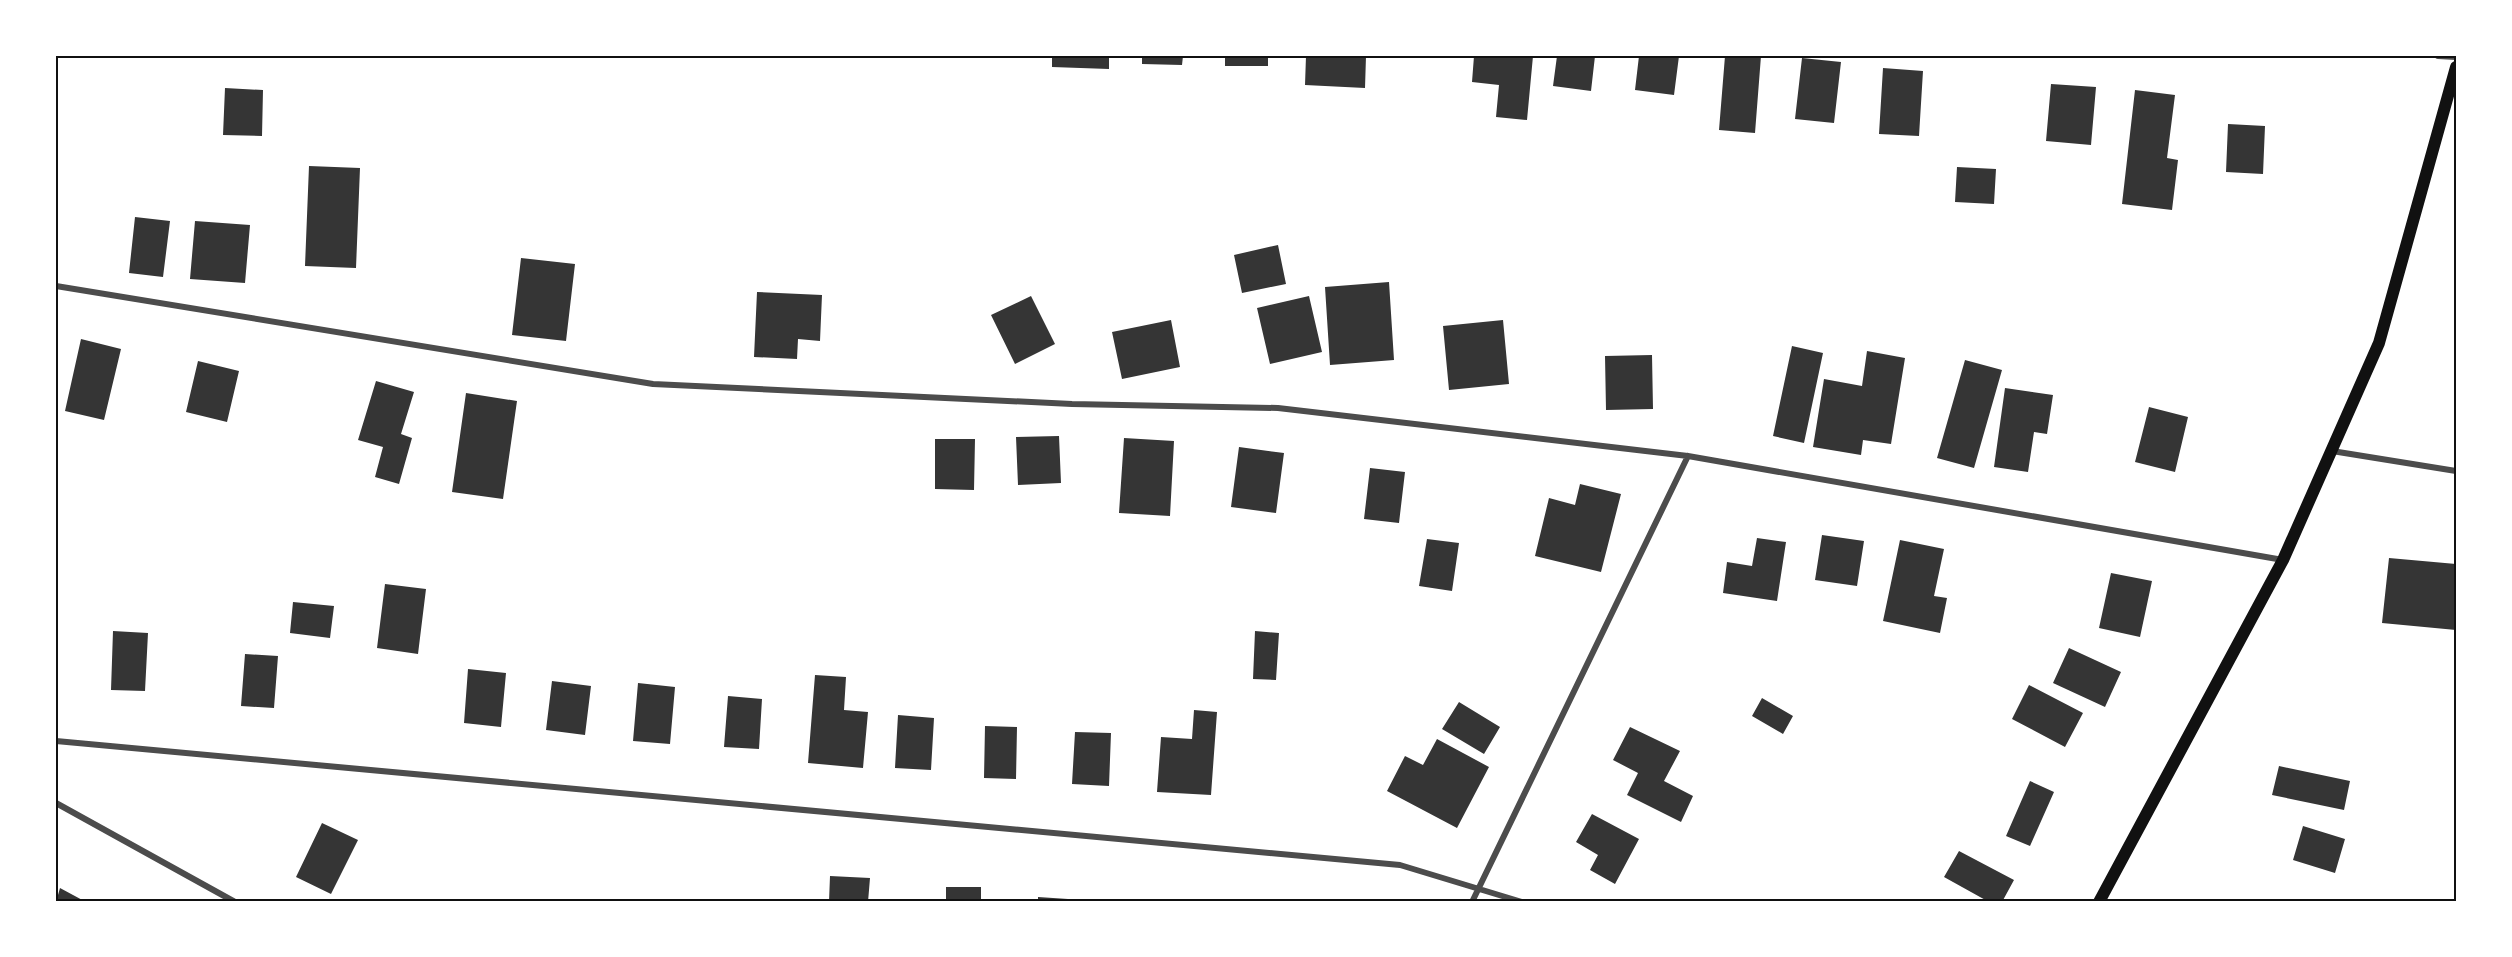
<svg xmlns="http://www.w3.org/2000/svg" width="2512" height="957" font-family="Manrope,sans-serif">
  <rect width="100%" height="100%" fill="#fff"/>
  <path fill="#353535" d="M1052,56H1109V69L1052,67Z
    M1142,56H1183L1182,65L1142,64Z
    M1225,56H1268V66H1225Z
    M1306,56H1366L1365,88L1305,85Z
    M1474,56H1533L1527,120L1496,117L1499,85L1472,82Z
    M1557,56H1595L1591,91L1553,86Z
    M1639,56H1679L1674,95L1635,90Z
    M1725,56H1761L1755,133L1719,130Z
    M1802,58L1841,62L1834,123L1795,119Z
    M1883,68L1923,71L1919,136L1879,134Z
    M2051,84L2096,87L2091,145L2046,141Z
    M225,88L263,90L262,136L223,135Z
    M2135,90L2175,95L2167,158L2178,160L2172,210L2122,204Z
    M2228,124L2265,126L2263,174L2226,172Z
    M309,166L360,168L356,268L305,266Z
    M1957,167L1996,169L1994,204L1955,202Z
    M135,217L170,221L163,277L129,273Z
    M195,221L250,225L245,283L190,279Z
    M1278,245L1286,284L1242,293L1234,255Z
    M521,258L575,264L566,341L512,335Z
    M1389,282L1394,360L1330,365L1325,287Z
    M757,292L822,295L820,341L798,339L797,359L754,357Z
    M1031,296L1055,344L1015,364L991,315Z
    M1309,296L1322,352L1270,364L1257,308Z
    M1171,320L1180,367L1122,379L1112,332Z
    M1503,320L1509,384L1449,390L1443,326Z
    M81,339L121,349L104,420L65,411Z
    M1792,346L1823,353L1804,443L1773,436Z
    M1867,351L1905,358L1891,444L1863,440L1861,455L1813,447L1824,379L1862,386Z
    M1652,355L1653,409L1606,410L1605,356Z
    M1965,360L2002,370L1974,468L1937,458Z
    M198,361L239,371L227,422L186,412Z
    M376,381L414,392L401,434L412,438L399,484L375,477L383,447L358,440Z
    M2005,388L2053,395L2047,434L2034,432L2028,472L1994,467Z
    M466,393L517,401L503,499L452,492Z
    M2149,407L2188,417L2175,472L2135,462Z
    M1059,436L1061,483L1018,485L1016,437Z
    M1124,438L1174,441L1170,516L1119,513Z
    M935,439H975L974,490L935,489Z
    M1239,447L1284,453L1276,513L1231,507Z
    M1370,468L1405,472L1399,523L1364,519Z
    M1580,484L1621,494L1601,572L1535,556L1549,498L1575,505Z
    M1822,535L1864,541L1857,586L1815,580Z
    M1757,538L1786,542L1777,601L1723,593L1727,562L1752,566Z
    M1427,539L1459,543L1452,591L1419,586Z
    M1900,540L1944,549L1934,596L1947,598L1940,633L1883,621Z
    M2389,558L2456,564V630L2382,623Z
    M2111,573L2152,581L2140,637L2099,628Z
    M385,584L426,589L418,654L377,648Z
    M293,602L334,606L330,638L290,633Z
    M113,631L148,633L145,691L111,690Z
    M1255,631L1279,633L1276,680L1253,679Z
    M2069,648L2121,672L2105,707L2053,683Z
    M245,654L278,656L274,708L241,706Z
    M468,669L506,673L501,727L464,723Z
    M815,675L846,677L844,710L868,712L863,768L808,763Z
    M552,681L591,686L585,735L546,730Z
    M638,683L675,687L670,744L633,741Z
    M2029,685L2083,713L2065,747L2012,719Z
    M728,696L762,699L759,749L724,747Z
    M1762,698L1793,716L1783,734L1752,716Z
    M1459,702L1500,727L1484,754L1442,729Z
    M1194,710L1217,712L1211,795L1157,792L1161,737L1192,739Z
    M898,715L934,718L931,770L895,768Z
    M985,726L1017,727L1016,779L984,778Z
    M1630,727L1680,751L1664,781L1693,796L1681,822L1627,795L1638,773L1613,760Z
    M1075,732L1111,733L1109,786L1072,784Z
    M1437,739L1489,767L1457,828L1387,791L1405,756L1423,765Z
    M2279,766L2350,781L2344,810L2272,795Z
    M2030,781L2054,792L2030,846L2006,836Z
    M1592,814L1639,839L1615,884L1590,870L1598,855L1576,842Z
    M322,823L358,840L331,894L296,877Z
    M2303,826L2345,839L2335,873L2293,860Z
    M1959,851L2014,880L2002,902H1989L1944,877Z
    M830,876L870,878L868,902H829Z
    M946,887H981V902H946Z
    M60,888L86,902H56Z
    M1038,897L1083,900V902H1038Z"/>
  <g fill="none" stroke-linecap="round" stroke-linejoin="round">
    <path stroke="#4c4c4c" stroke-width="6" d="M2438,56L2456,57
      M56,286L653,384L1072,404L1278,408L1688,456L2283,560
      M2332,451L2456,471
      M56,741L1400,865L1522,902
      M56,803L235,902
      M1472,902L1688,456"/>
    <path stroke="#111" stroke-width="12" d="M2099,902L2283,560L2379,343L2456,67"/>
  </g>
  <rect width="2512" height="957" fill="none" stroke="#ffffff" stroke-width="114"/>
  <rect x="57" y="57" width="2398" height="843" fill="none" stroke="#111" stroke-width="2"/>
</svg>
